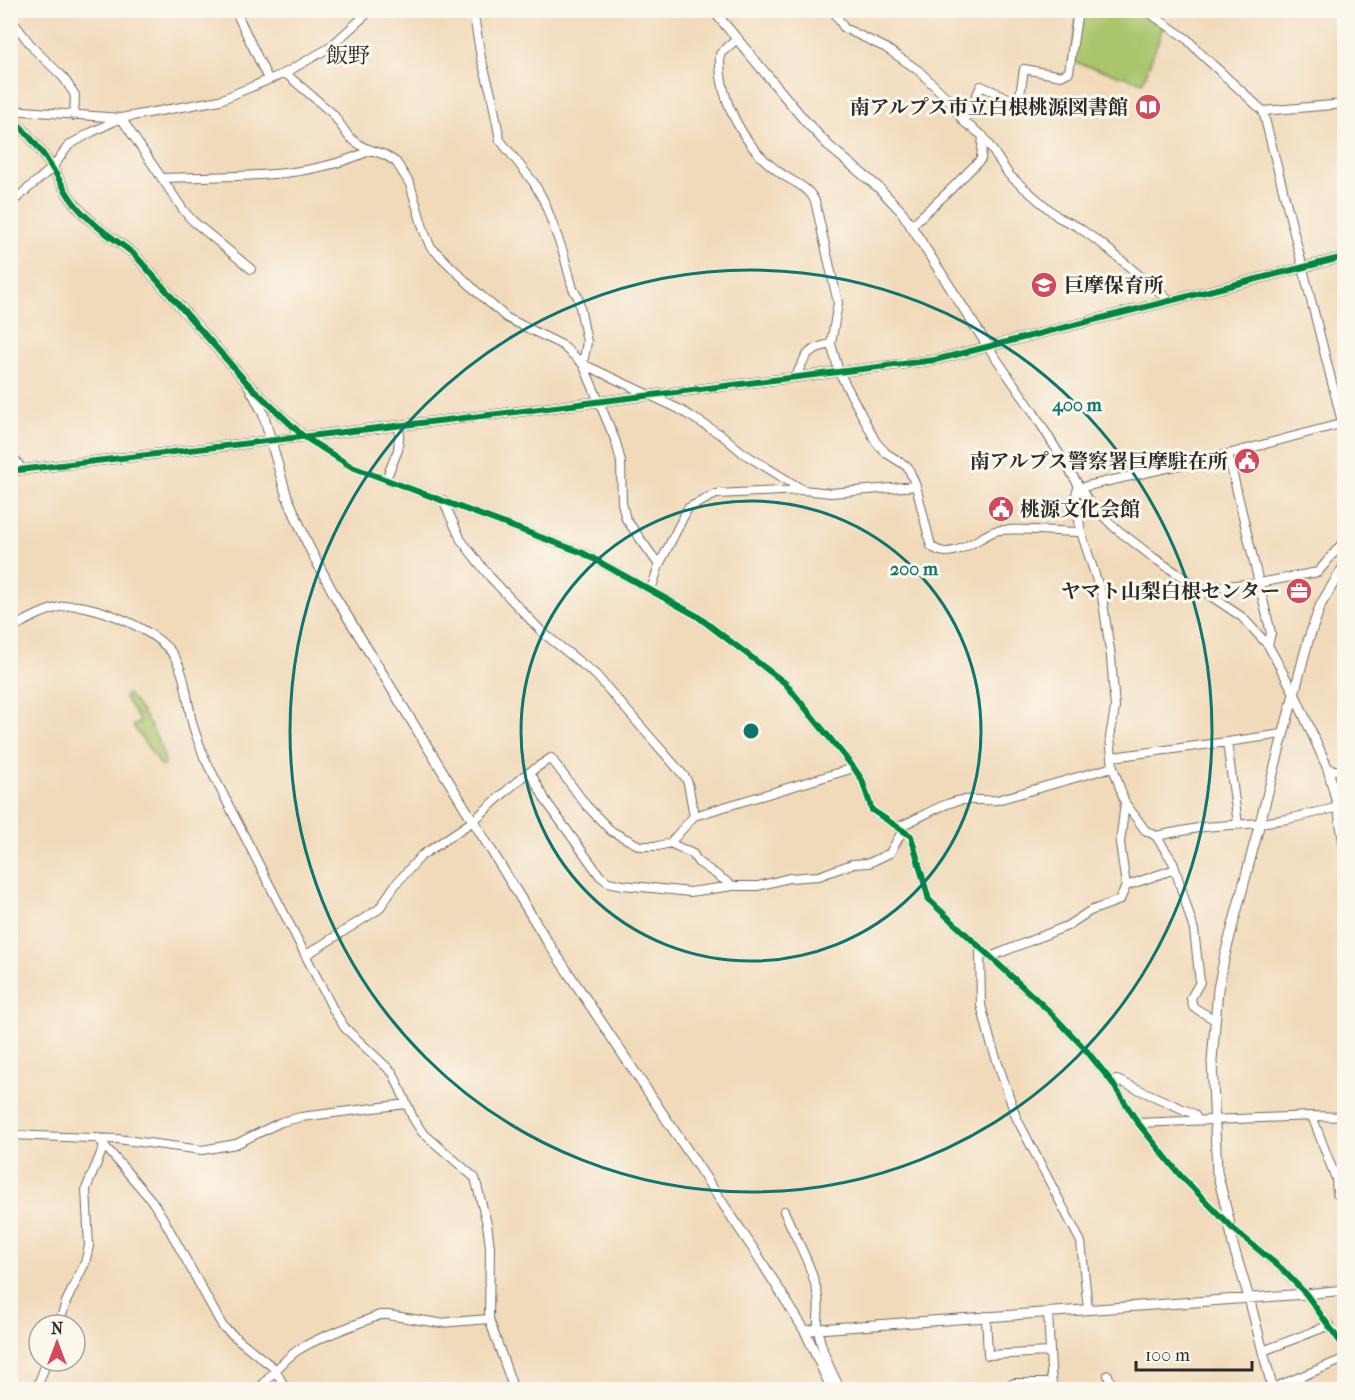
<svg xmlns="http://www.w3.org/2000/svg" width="1355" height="1400" font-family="'IM FELL French Canon','Noto Serif JP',serif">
  <rect width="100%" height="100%" fill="#fbf7ec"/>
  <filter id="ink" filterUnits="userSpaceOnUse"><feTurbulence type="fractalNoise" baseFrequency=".0167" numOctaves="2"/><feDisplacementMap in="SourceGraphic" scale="12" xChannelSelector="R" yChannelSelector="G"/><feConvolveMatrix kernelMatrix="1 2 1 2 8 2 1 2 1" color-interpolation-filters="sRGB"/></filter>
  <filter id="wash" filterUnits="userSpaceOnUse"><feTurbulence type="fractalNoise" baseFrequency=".008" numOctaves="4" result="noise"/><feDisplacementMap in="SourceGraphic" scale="24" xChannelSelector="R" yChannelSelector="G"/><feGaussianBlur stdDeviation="1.35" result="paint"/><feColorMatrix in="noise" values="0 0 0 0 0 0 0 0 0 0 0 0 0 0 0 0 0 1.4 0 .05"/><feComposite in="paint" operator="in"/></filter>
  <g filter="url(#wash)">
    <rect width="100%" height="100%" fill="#f1daba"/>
    <path fill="#aac56c" stroke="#6a784c" stroke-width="1.5" d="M1078,11H1145L1165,22L1143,82L1070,61Z
      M128,694C146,715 159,738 166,764L162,767L133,726L140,722L124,696Z"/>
  </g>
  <g filter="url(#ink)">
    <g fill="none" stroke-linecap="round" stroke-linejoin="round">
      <g stroke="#70685d" stroke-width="10">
        <path id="minor" d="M235,10L268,79
          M473,10L481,58L491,93L500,140L534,183L544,201L563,252L573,289L578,297L587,342L583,364L616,442L621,462L622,503L626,519L659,565
          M516,10H540
          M833,10L844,28L886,48L918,70L947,98L964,122L983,136L1009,175L1058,217L1078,227L1102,244L1170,301
          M1145,10L1187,39L1200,53L1263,111L1344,430
          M10,18L34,49L63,77L75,95L74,116
          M738,38L720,54C718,99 743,146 779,172C793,183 807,185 815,201L838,303L831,344L839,372L876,442L886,453L908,467L916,486L931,546C951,563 975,539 995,531C1007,527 1064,532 1081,532
          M285,73L333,114L349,137L363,147L385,155L396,162L410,184L424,231L430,246L477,292L507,318L562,345L583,364L679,409L723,436L743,453L803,490L831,493L916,486
          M10,110L121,118L184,211L193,221L251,269
          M1263,111L1344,104
          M964,122L981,86L1013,100L1020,95L1024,69L1061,76L1069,72L1078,10
          M162,178C232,175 306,181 371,150
          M10,204L52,168L69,145L92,132L121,118L220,100L285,73L329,48L371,10
          M912,225L948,192L981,159L983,136
          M989,348L1032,410L1089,502L1114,527L1154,558L1242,617L1268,645L1294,693
          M795,378C806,356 805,349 831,344
          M303,436L352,467L583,553L697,616L785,683L854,768L862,780L872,810L911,836L929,900L1050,1012L1086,1050L1111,1081L1138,1123L1180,1175L1231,1227L1282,1269L1306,1294L1344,1347
          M1228,454L1271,633L1268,645
          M386,479L398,450L400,425
          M1078,488L1075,497L1081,532L1102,596L1111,657L1115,708L1110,737L1113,767L1125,803L1145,830L1156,836L1203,827L1260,823L1288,819L1344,806
          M1078,488L1228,454L1344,423
          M443,500L461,540L490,577L542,632L596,675L685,777L688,783L694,816
          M1201,588L1259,583L1318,572L1344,541
          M651,590L659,565L688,508L716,494L802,490
          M10,629C27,620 46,609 65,606C93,602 159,631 174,656C186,675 187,701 192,722C195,734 200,745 204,757L334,1011L345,1028L393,1073L413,1118L422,1132L475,1178L487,1224L490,1247L489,1319L514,1390
          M1227,742L1282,734
          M1112,757L1227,742L1238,824
          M1328,769L1342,771L1344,776
          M530,772L546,801L600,876L608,882L623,885L690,892L733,886
          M1125,803L1120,843L1126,886
          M898,827C917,820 945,801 964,800C975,799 986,801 997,800L1113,767
          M1156,836L1173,862L1194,930L1200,982L1191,998L1193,1007L1215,1020
          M670,843L694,816L854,768
          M980,948L981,1005L991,1043L1016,1117L1081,1242L1088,1309
          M306,955L379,909L395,885L421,856L473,821L522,777L551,758L586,805L611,831L640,846H658L670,843L693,854L698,862L733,886H758L789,878L819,876L852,864L869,863L890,853L903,830
          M990,957L1067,926L1090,911L1120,900L1126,886L1175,869
          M1111,1081L1117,1080L1194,1114L1198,1120
          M1312,1116L1336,1179L1337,1194
          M1138,1123L1312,1116L1344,1117
          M10,1135L117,1139L202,1150L236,1144L281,1122L301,1117L406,1104
          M98,1138L152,1201L163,1218L223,1327L275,1369L286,1390
          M784,1211C796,1239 813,1267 818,1297C820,1308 817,1319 818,1329C821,1351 831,1371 841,1390
          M1048,1312L1052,1390
          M986,1316L988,1355L1050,1352
          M59,1325L66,1302L85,1263L89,1246L86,1189L104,1146
          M1263,1351L1330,1325
          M1108,1375L1113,1390
          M1273,1388L1344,1359
          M36,1390L47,1361
          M258,1390C271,1376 282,1361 298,1350C322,1335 353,1326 380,1315H388L439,1323L489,1319
          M1001,1390L1014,1383H1052"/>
      </g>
      <g stroke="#70685d" stroke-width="11">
        <path id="tertiary" d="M713,10L806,122L831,148L879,188L902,212L989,348
          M10,116C27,132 42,151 54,171C61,182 66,193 74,203C91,225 114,238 135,255L248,384L303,436
          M248,384L263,413L286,494L309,547L336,598L547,941L756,1253L805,1331L832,1390
          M10,453L21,469
          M10,471L515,412L935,360L1344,257
          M1294,693L1328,769L1338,807L1344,844
          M805,1331L818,1329L1306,1294L1344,1290
          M1273,1390L1249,1298L1233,1245L1229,1220L1217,1172L1212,1061L1218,989L1225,955L1308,641L1321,604L1344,566"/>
      </g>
      <use href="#minor" stroke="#fff" stroke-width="8"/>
      <use href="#tertiary" stroke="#fff" stroke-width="9"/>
      <g stroke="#fbf7ec" stroke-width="10">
        <path id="cycleway" d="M10,116C27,132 42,151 54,171C61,182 66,193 74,203C91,225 114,238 135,255L248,384L303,436L352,467L583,553L697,616L785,683L854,768L862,780L872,810L911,836L929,900L1050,1012L1086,1050L1111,1081L1138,1123L1180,1175L1231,1227L1282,1269L1306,1294L1344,1347
          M10,471L515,412L935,360L1344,257"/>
      </g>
      <use href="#cycleway" stroke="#00873e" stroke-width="6"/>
    </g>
  </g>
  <g fill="none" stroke="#0f766e" stroke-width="3">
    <circle cx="751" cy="731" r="230"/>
    <circle cx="751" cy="731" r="461"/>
  </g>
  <defs>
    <g id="library-disc" transform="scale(1.35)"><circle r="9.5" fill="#d1495b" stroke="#fbf7ec"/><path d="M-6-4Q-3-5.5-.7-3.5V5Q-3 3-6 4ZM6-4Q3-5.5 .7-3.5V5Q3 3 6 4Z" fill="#fff"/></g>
    <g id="school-disc" transform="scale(1.35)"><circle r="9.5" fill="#d1495b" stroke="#fbf7ec"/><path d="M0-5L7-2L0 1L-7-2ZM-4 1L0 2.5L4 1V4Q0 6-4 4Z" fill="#fff"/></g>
    <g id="civic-disc" transform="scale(1.35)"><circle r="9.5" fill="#d1495b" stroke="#fbf7ec"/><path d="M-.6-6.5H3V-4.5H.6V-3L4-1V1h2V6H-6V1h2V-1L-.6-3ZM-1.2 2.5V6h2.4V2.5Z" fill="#fff"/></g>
    <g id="office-disc" transform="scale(1.35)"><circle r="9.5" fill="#d1495b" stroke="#fbf7ec"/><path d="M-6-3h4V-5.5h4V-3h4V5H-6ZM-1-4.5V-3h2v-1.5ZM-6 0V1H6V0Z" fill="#fff"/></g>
  </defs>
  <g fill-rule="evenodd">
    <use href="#library-disc" x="1148" y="107"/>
    <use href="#school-disc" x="1044" y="285"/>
    <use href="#civic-disc" x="1247" y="461"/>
    <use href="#civic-disc" x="1001" y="509"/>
    <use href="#office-disc" x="1299" y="591"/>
  </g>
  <g text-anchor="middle" stroke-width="6" stroke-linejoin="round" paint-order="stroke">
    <g font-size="20" font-weight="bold" fill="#2b2b2b" stroke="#fbf7ec" text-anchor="end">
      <text x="1128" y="114">南アルプス市立白根桃源図書館</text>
      <text x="1064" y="292" text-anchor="start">巨摩保育所</text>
      <text x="1228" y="468">南アルプス警察署巨摩駐在所</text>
      <text x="1020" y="516" text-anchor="start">桃源文化会館</text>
      <text x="1280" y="598">ヤマト山梨白根センター</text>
    </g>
    <g font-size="22" fill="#2b2b2b" stroke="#fbf7ec">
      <text x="348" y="63">飯野</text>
    </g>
  </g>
  <circle cx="751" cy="731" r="9" fill="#0f766e" stroke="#fbf7ec" stroke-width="3"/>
  <g font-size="18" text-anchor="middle" font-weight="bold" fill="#0f766e" stroke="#fbf7ec" stroke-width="6" stroke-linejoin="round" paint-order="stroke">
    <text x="1077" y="411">400 m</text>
    <text x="914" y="575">200 m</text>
  </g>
  <rect width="1355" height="1400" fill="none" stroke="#fbf7ec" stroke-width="36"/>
  <g transform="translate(57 1343)"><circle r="28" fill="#fbf7ec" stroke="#a8a59f" stroke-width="1.5"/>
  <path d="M0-4.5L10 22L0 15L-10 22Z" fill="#d1495b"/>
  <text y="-9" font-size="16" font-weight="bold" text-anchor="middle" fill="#2b2b2b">N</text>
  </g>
  <path d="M1136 1361v9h116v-9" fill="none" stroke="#2b2b2b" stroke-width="3"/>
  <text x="1145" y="1361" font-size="18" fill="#2b2b2b" stroke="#fbf7ec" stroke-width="4.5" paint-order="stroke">100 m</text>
</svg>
